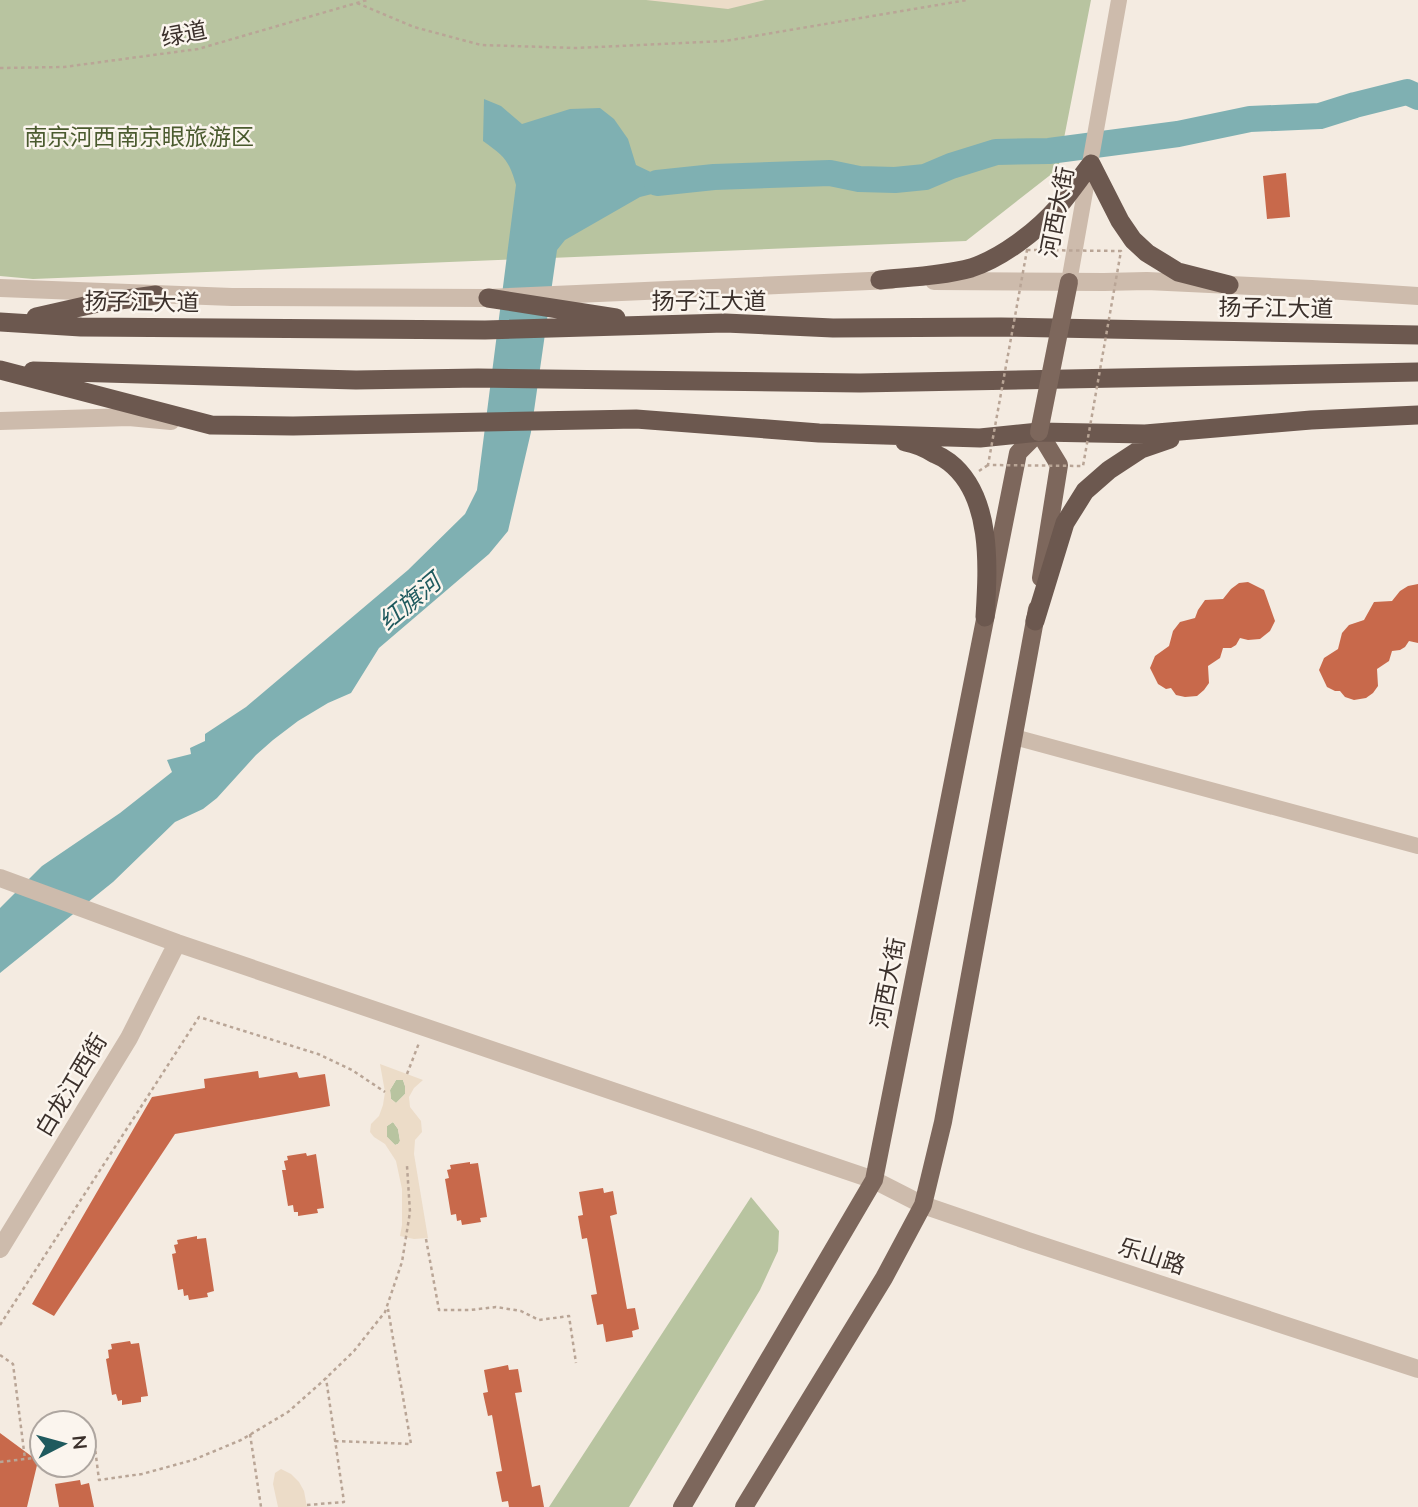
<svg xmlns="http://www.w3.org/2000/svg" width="1418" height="1507" font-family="'Nunito Sans','Noto Sans SC',sans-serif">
  <rect width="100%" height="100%" fill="#f4ebe1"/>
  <path fill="#b8c4a0" d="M0,0H1091L1058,169L966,241L33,279L0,276Z
    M396,1080H403L405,1086V1094L396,1103L391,1099L390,1090Z
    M393,1122L398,1129L400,1141L398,1144L395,1145L387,1137V1126Z
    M751,1197L779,1231L778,1251L760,1290L629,1507H549Z"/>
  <path fill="#ecdcc8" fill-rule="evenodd" d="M646,0H765L728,9Z
    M380,1064L423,1080L414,1088L409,1097L410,1107L421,1121L422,1132L415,1140L414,1154L428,1238L414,1239L400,1236L402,1225V1189L396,1161L385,1144L374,1137L370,1132L371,1124L379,1116L383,1105L385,1092ZM396,1080H403L405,1086V1094L396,1103L391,1099L390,1090ZM393,1122L398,1129L400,1141L398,1144L395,1145L387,1137V1126Z
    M281,1469L291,1474L299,1482L304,1491L307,1507H278L273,1484L275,1473Z"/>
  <path fill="#7fb0b2" d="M484,99L501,106L522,124L570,109L600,108L614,119L628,139L636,165L657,175L693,173L690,188L664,191L640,197L565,240L557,250L531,432L508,531L489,554L379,648L351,693L328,703L298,721L273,740L256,755L217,798L203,809L175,822L113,882L0,973V908L42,866L120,813L172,772L167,760L191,754L190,748L205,741V734L246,707L408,570L465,514L477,490L516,185C509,160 504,156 483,141Z"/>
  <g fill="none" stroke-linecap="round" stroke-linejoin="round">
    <path stroke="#7fb0b2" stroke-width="26" d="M657,183L714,177L830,173L859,179L895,180L925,177L951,166L996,152L1049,151L1178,134L1250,119L1320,116L1355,105L1407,92L1418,97"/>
  </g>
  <path fill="#c8694b" d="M1286,173L1290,217L1267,219L1263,176Z
    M1248,582L1264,590L1275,621L1270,631L1260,639L1248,640L1240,638L1236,645L1231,648H1223L1220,658L1208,666L1209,683L1204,690L1197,696L1185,697L1176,695L1171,688L1166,689L1158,684L1150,668L1155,656L1169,646L1173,631L1180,622L1195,618L1198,610L1205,600L1223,599L1231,589L1239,583Z
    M1418,584V643L1409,641L1405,647L1400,650L1392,651L1389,661L1377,669L1378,686L1373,693L1366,698L1354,700L1345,697L1340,691H1335L1327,687L1319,670L1324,658L1338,649L1342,633L1349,625L1364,620L1374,602L1392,601L1400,591L1408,586Z
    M258,1071L259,1078L297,1072L299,1078L325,1074L330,1106L175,1134L54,1316L32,1304L152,1097L205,1088L204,1079Z
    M306,1153L307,1156L316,1154L324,1208L317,1209L318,1213L298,1216V1212H294L293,1205L288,1206L282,1170H286L284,1161L288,1160L287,1156Z
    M470,1162V1164L478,1163L487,1217L480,1218L481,1222L462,1225L461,1220L457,1221L456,1214L451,1215L445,1179L449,1178L447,1170L451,1169L450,1165Z
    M603,1188L604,1193L613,1191L617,1214L610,1216L627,1309L635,1308L639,1329L632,1331L633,1337L606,1342L603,1324L597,1325L591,1295L597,1294L587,1238L582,1239L578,1216L583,1215L579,1192Z
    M197,1236V1239L206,1238L214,1291L207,1293L208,1297L189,1300L188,1295L184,1296L183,1289L178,1290L172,1254L176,1253L174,1245L178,1244L177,1240Z
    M130,1341L131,1344L139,1343L148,1396L141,1397V1402L122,1405V1400L118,1401L116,1394L112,1395L106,1359L109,1358L108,1350L112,1349L111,1344Z
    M508,1365L509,1370L518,1369L522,1392L515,1393L532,1487L540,1485L544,1507H509L508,1501L502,1502L496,1472L502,1471L492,1415L488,1416L483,1393L488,1392L484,1370Z
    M0,1433L38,1461L27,1507H0Z
    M80,1480L81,1485L89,1483L94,1507H59L55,1484Z"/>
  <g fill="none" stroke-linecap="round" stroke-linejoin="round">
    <path stroke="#b9a596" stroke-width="2.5" stroke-dasharray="3.5 3.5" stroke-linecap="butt" d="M357,3L414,27L481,45L576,48L725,41L967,0
      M0,68L64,67L198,49L367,0
      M979,471L988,465
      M407,1074L419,1043
      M426,1239L439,1310H470L496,1307L521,1311L539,1320L569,1316L576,1363
      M0,1325L199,1017L318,1054L352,1070L385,1092
      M0,1355L13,1364L25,1459
      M250,1434L261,1507
      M335,1441L411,1444L388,1309
      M84,1450L95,1448L99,1480L142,1474L193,1460L241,1440L288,1412L323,1381L354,1351L385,1312L402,1262L410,1212L407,1166
      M0,1462L42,1457
      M307,1505L344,1502L326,1378"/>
    <path stroke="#cdbbac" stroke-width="16" d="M1069,282L1119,0
      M1014,737L1418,846"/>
    <path stroke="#cdbbac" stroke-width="18" d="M934,281L1104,282L1147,281L1312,289L1418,296
      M0,288L232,297L488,298L892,280
      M0,421L129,417L171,421
      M0,878L177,943L874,1180L923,1205L1028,1241L1418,1369
      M0,1249L129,1038L177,943"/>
    <path stroke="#7d675c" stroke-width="18" d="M682,1507L874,1180L1018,453L1039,432L1059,465L1041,578
      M744,1507L884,1278L923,1205L943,1122L1037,609"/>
    <path stroke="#6c584f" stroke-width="19" d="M880,280C909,277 942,276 971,268C1002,258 1037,231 1058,207C1070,193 1080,178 1091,164L1120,221L1133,240L1147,253L1178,272L1229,285
      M488,298L616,318
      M36,317L98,303L156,295
      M0,322L81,327L485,330L725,323L833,328L1001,327L1418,335
      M0,370L211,425L293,426L636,419L819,433L980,438L1039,432L1145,434L1311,420L1418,415
      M33,371L356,380L478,378L860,383L1418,372
      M905,442C917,444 925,448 935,454C940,456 945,459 949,462C993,496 988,568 985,617
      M1035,621L1065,523L1085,491L1109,470L1141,449L1170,439"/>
    <path stroke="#b9a596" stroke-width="2.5" stroke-dasharray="3.5 3.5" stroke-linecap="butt" d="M1027,250L1121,251L1083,466L988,465Z"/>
    <path stroke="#7d675c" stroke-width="18" d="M1039,432L1069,282"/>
  </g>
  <g text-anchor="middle" stroke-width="5" stroke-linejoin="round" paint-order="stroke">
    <g font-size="23" fill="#3b302b" stroke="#fbf5ee">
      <text transform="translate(184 34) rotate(-11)" y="8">绿道</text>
      <text transform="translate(1057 212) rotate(-79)" y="8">河西大街</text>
      <text x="709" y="309">扬子江大道</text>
      <text transform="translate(142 302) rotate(1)" y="8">扬子江大道</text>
      <text transform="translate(1276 308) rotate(1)" y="8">扬子江大道</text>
      <text transform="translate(888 983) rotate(-79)" y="8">河西大街</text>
      <text transform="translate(71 1085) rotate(-59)" y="8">白龙江西街</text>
      <text transform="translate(1152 1256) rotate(18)" y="8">乐山路</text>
    </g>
    <g font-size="23" fill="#4a5a2e" stroke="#fbf5ee">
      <text x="139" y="145">南京河西南京眼旅游区</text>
    </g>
    <g font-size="24" font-style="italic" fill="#1f5a5e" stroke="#fbf5ee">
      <text transform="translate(410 602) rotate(-40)" y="8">红旗河</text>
    </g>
  </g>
  <g transform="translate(63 1444) rotate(84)"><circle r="33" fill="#fbf5ee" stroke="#aea6a0" stroke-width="2"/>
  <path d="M0-5L12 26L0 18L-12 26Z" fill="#1f5a5e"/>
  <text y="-10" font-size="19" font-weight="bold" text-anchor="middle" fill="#3b302b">N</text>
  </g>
</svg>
